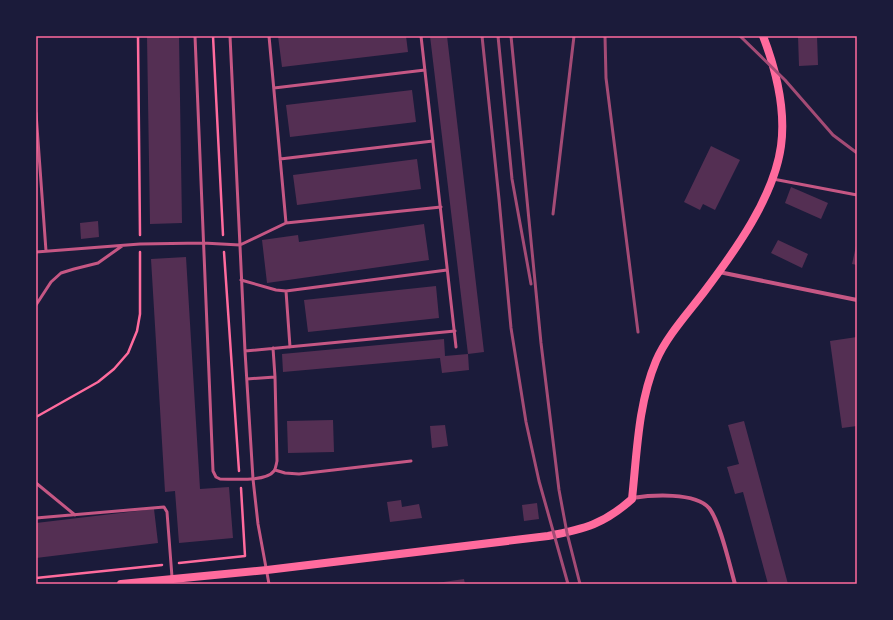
<svg xmlns="http://www.w3.org/2000/svg" width="893" height="620" font-family="Overpass,sans-serif">
  <rect width="100%" height="100%" fill="#1b1b3a"/>
  <path fill="#542f53" d="M147,36H179L182,223L150,224Z
    M278,36H406L408,52L282,67Z
    M430,36H447L484,352L468,354Z
    M798,36H817L818,65L799,66Z
    M412,90L416,122L290,137L286,105Z
    M711,146L740,160L715,210L703,204L700,210L684,202Z
    M417,159L421,189L297,205L293,175Z
    M791,187L828,203L821,219L785,203Z
    M98,221L99,237L81,239L80,223Z
    M424,224L429,260L267,283L262,240L298,235L299,242Z
    M778,240L808,254L802,268L771,253Z
    M856,246H857V265L852,264Z
    M186,257L200,489L229,487L233,538L179,543L175,491L165,492L151,259Z
    M436,286L439,318L308,332L304,300Z
    M857,337V426L842,428L830,341Z
    M444,339L445,356L468,354L469,370L442,373L440,358L283,372L282,354Z
    M333,420L334,452L288,453L287,421Z
    M744,421L788,584H768L743,492L735,494L727,467L739,464L728,425Z
    M445,425L448,446L432,448L430,426Z
    M401,500L402,507L419,504L422,518L390,522L387,502Z
    M537,503L539,519L524,521L522,505Z
    M154,509L158,543L36,558V523Z
    M464,579L465,584H437V583Z"/>
  <g fill="none" stroke-linecap="round" stroke-linejoin="round">
    <path stroke="#ff6b9d" stroke-width="2.5" d="M138,36L140,235
      M213,36L223,235
      M224,252L239,471
      M36,417L98,382L114,369L128,353L137,331L140,314V252
      M179,563L245,556L241,488
      M36,578L162,565"/>
    <path stroke="#c65784" stroke-width="3" d="M195,36L213,471L216,477L220,479C234,479 266,482 274,471C276,468 276,465 277,461L275,377L247,379
      M230,36L245,351L253,479L258,524L269,584
      M269,36L286,223
      M421,36L456,347
      M274,88L425,70
      M36,113L46,251
      M280,159L433,141
      M773,179L857,195
      M36,252L140,244L203,243L240,245L286,223L441,207
      M241,280L276,290L286,291L447,270
      M286,291L290,347
      M36,305L51,282L61,273L74,269L98,263L122,246
      M273,348L275,377
      M245,351L455,331
      M275,470L285,473L299,474L411,461
      M36,483L75,515
      M36,518L164,507L167,512L172,577"/>
    <path stroke="#c65784" stroke-width="4" d="M719,272L857,300
      M632,498C652,495 695,492 709,508C720,521 730,567 735,584"/>
    <path stroke="#ff6b9d" stroke-width="8" d="M121,584L267,570L548,536C585,529 604,524 632,499C637,453 638,404 656,361C666,337 688,313 704,292C735,251 774,197 781,146C786,109 776,70 763,36"/>
    <path stroke="#a44b75" stroke-width="3" d="M482,36L499,199L511,328L526,422L539,481L568,584
      M498,36L512,179L531,284
      M511,36L541,343L559,490L567,533L580,584
      M605,36L606,78L638,332
      M740,36L785,80L833,135L857,153
      M553,214L574,36"/>
  </g>
  <rect width="893" height="620" fill="none" stroke="#1b1b3a" stroke-width="74"/>
  <rect x="37" y="37" width="819" height="546" fill="none" stroke="#ff6b9d" stroke-width="1.5"/>
</svg>
